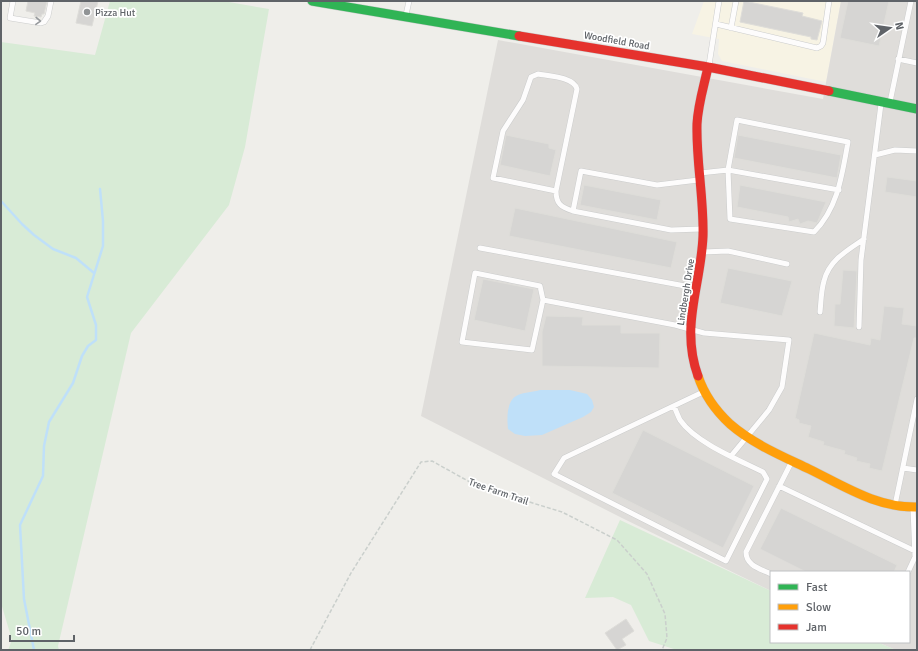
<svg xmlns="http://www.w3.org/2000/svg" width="918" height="651" font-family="Signika,sans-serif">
  <rect width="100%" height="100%" fill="#efeeea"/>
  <path fill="#f7f3e4" d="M704,1H841L826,82L722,61L718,54L719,39L692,34Z"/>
  <path fill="#dfddda" d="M841,1H917V650H896L877,642H909V572H771V591L622,518L421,416L498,40L823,99Z"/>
  <path fill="#d8ebd6" d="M110,1H223L269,9L245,147L229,205L131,333L58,646L59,650H8L12,640L1,603V42L95,55Z
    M620,520L771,591V642H877L896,650H677L649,641L631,605L613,597L585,598Z"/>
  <path fill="#bfe0f9" d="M540,390H570L587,394L592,400L594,407L591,412L583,417L542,435L525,436L515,434L508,429C507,419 506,400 518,395C525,392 533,392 540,390Z"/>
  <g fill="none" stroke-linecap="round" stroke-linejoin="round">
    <path stroke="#bfe0f9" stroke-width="2.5" d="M1,201L22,224L34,235L53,249L76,258L94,273
      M34,650L24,599L20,525L43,476L44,446L49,422L73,383L82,356L88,346L96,340V325L87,297L103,246V221L100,189"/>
  </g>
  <path fill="#d6d5d3" stroke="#deddd9" d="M28,1H47L44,14H42L41,17L34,16L35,13L26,11Z
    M81,1H98L92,26L76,23Z
    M744,1L803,13L802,16L822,21L817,40L811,39V37L740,22Z
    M848,1H889L879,46L840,38Z
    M506,135L549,144V148L556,150L550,176L500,165Z
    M738,135L841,155L837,178L734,158Z
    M887,177L917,181V197L885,192Z
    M584,185L661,200L657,220L580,205Z
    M740,185L826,202L817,223L808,221L800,224L798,219L789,222L788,217L737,207Z
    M515,208L677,242L671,268L509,236Z
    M728,268L792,281L782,316L720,303Z
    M843,270L857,271L854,328L834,326L835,304H840Z
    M483,279L534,289L525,331L474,320Z
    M884,306L904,308L902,324L917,326V338H914L882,471L869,468L870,464L856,461L857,458L844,454L845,451L823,445L824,442L808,437L811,426L799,423V420L795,418L814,333L870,345L871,338L880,340Z
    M546,316L583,317L582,325H621V333H660L659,368L542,366V332Z
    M643,430L754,486L723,548L612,493Z
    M781,508L897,565L894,572H806L760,549Z
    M626,619L634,631L622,639L626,645L617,650L605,633Z"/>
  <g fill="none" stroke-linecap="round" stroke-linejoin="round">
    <g stroke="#cbcccc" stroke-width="6">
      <path id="lane" d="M13,1L10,18L41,23L44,22L48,16L51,1
        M406,15L409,1
        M716,24L817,48L821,46L823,43L829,1
        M731,28L736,1
        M898,59L917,63
        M709,65L719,1
        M890,102L911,1
        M737,120L848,142C842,175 838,208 814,232L730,219L728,170Z
        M875,155L895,150L917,151
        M700,173L728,170L839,190
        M698,180L657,185L581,171L573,211L671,230L701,229
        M556,191L493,178L503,131L523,100L531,77L538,74C549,76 574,77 577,89L556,191C556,204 561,207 573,211
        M480,248L696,288
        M703,252L728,251L787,264
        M543,300L540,286L475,273L462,342L532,350L543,300L675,325L704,333L789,340L782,387L769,410L731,456
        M820,312C821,302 821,291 824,281C829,260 848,250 864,239
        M859,327L861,260L881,104
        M674,406C676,411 678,416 680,420C696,443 739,460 763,472L767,479L726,561L554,474L564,458L703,392
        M903,468L917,470
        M779,486L915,551
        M895,505L917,399
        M908,572L915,557L913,509
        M771,574C761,569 746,566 746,552L791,463"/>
    </g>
    <g stroke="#cacacb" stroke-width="10">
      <path id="fast" d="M312,1L519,36
        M829,91L917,109"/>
    </g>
    <g stroke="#cacacb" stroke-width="10">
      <path id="slow" d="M698,376C704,394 716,411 730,424C753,444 782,456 809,469C844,486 877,508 917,507"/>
    </g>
    <g stroke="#cacacb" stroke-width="10">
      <path id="jam" d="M519,36L708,67L829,91
        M698,376C680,326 701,286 703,236C704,198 696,161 697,124C698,104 704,86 708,67"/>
    </g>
    <path stroke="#cacfcc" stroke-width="1.5" stroke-dasharray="4 2" stroke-linecap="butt" d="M310,650L351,573L421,462L432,461L477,486L562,512L617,540L647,574L665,614L667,638L662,650"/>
    <use href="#lane" stroke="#fdfcfc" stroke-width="5"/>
    <use href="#fast" stroke="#30b455" stroke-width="9"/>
    <use href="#slow" stroke="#ff9f0a" stroke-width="9"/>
    <use href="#jam" stroke="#e5322d" stroke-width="9"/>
  </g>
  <defs><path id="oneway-chevron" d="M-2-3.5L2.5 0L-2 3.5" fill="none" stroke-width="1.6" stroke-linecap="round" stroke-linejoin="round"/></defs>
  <use stroke="#96999c" href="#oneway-chevron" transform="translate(38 21) rotate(2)"/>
  <circle fill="#919496" stroke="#fff" stroke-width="1.5" cx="87" cy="12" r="4"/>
  <g text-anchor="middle" stroke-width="3.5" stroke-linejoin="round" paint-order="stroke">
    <g font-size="10" fill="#5f6368" stroke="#fff" text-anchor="start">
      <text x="95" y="16">Pizza Hut</text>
    </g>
    <g font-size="10" fill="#5f6368" stroke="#fff">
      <text transform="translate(617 40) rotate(10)" y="4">Woodfield Road</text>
      <text transform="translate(685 292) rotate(-81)" y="4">Lindbergh Drive</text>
      <text transform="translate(499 491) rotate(19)" y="4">Tree Farm Trail</text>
    </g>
  </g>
  <rect width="918" height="651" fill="none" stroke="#5f6368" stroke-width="4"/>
  <rect x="770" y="571" width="140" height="72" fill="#ffffff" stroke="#bfc1c3"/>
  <rect x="778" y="584" width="20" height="6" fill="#30b455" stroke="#bfc1c3"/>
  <text x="806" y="591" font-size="12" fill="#5f6368">Fast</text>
  <rect x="778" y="604" width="20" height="6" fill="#ff9f0a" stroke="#bfc1c3"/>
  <text x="806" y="611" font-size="12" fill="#5f6368">Slow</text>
  <rect x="778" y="624" width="20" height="6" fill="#e5322d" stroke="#bfc1c3"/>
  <text x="806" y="631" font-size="12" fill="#5f6368">Jam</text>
  <g transform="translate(890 28) rotate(77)" stroke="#ffffff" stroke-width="3" paint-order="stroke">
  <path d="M0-3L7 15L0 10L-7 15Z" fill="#5f6368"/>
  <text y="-6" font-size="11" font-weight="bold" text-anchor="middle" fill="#5f6368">N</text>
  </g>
  <path d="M10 635v6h64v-6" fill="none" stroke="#5f6368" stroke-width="2"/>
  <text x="16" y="635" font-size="12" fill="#5f6368" stroke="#ffffff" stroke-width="3" paint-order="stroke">50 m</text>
</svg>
